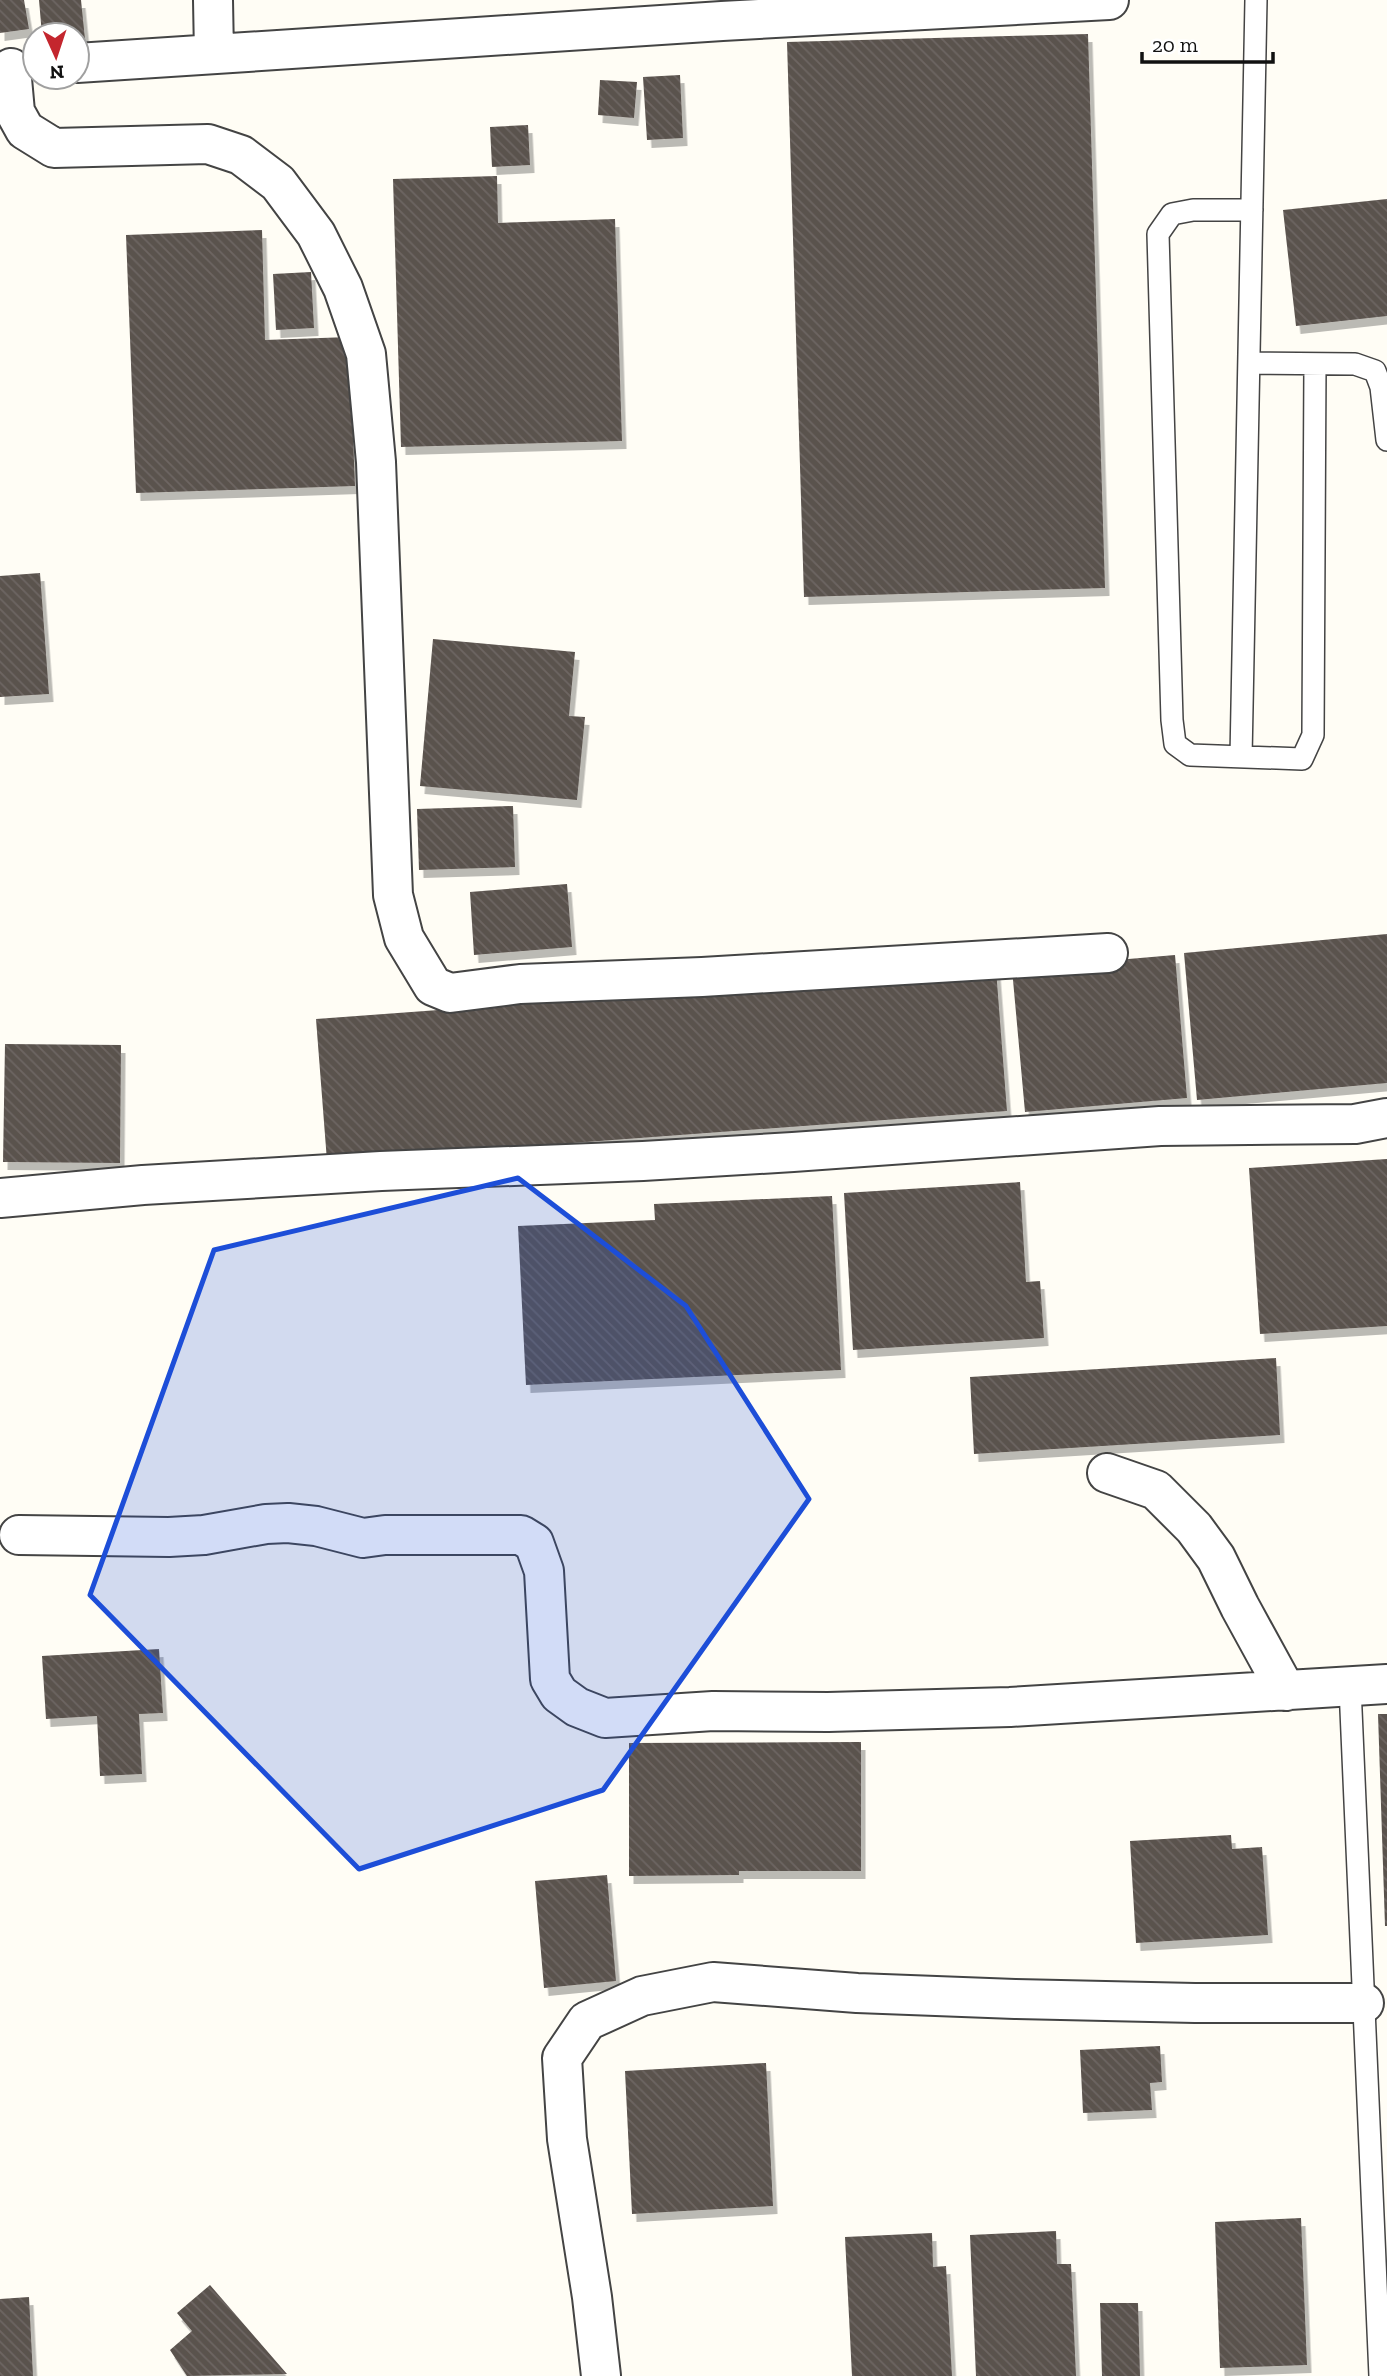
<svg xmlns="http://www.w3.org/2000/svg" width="1387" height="2376" font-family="'Zilla Slab',serif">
  <defs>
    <pattern id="building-back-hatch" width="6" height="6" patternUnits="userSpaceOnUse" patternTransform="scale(1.75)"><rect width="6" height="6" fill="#5a524d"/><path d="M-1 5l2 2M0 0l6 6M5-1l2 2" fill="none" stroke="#6d6662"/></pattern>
    <filter id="shadow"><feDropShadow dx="4.5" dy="8" stdDeviation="0" flood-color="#0004"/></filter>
  </defs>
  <rect width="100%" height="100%" fill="#fffdf5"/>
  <path fill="url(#building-back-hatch)" filter="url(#shadow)" d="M0,0H24L29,29L0,33Z
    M39,0H81L85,39H77V35H42Z
    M1088,34L1105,588L804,597L787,42Z
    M680,75L683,138L647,140L643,77Z
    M600,80L637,82L634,118L598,115Z
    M528,125L530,165L492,167L490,127Z
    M497,176L498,223L615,219L622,441L401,447L393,179Z
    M1387,199V316L1296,326L1283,210Z
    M262,230L265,340L349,337L355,486L136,493L126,235Z
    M311,272L314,328L276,330L273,274Z
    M40,573L49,694L0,697V576Z
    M433,639L575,652L569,716L585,717L577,800L420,786Z
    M513,806L515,867L419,870L417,809Z
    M567,884L572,947L474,955L470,892Z
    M1387,934V1083L1197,1100L1184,953Z
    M1175,955L1187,1098L1025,1112L1012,969Z
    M996,969L1007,1111L327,1161L316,1019Z
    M5,1044L121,1045L120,1163L3,1162Z
    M1387,1159V1326L1260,1334L1249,1168Z
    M1020,1182L1026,1282L1040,1281L1044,1338L853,1350L844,1193Z
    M832,1196L841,1370L526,1385L518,1226L655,1220L654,1204Z
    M1276,1358L1280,1435L974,1454L970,1377Z
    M159,1649L163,1713L139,1714L142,1774L100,1776L97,1716L46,1719L42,1656Z
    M1378,1714H1387V1926H1385Z
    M861,1742V1871H739V1875L629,1876V1743Z
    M1231,1835L1232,1849L1262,1847L1268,1935L1136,1943L1130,1841Z
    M607,1875L616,1981L544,1988L535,1881Z
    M1160,2046L1162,2082L1150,2083L1152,2110L1083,2113L1080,2050Z
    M766,2063L773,2206L632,2214L625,2071Z
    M1301,2218L1307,2365L1220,2368L1215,2222Z
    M1056,2231L1057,2264H1071L1076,2376H976L970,2235Z
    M932,2233L933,2267L946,2266L952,2376H852L845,2237Z
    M210,2285L287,2374L187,2376L170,2350L192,2331L177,2313Z
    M29,2297L33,2376H0V2299Z
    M1100,2303H1138L1140,2376H1102Z"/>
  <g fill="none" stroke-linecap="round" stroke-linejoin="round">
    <g stroke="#444" stroke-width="24">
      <path id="lane" d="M1252,210H1193L1172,214L1158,234L1172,720L1175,744L1190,755L1302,759L1313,735L1315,364
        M1250,363L1355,364L1375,371L1381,387L1387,440
        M1241,757L1256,0
        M1350,1687L1380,2376"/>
    </g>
    <g stroke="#444" stroke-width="42">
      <path id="street" d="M213,0L214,54
        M77,63L722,21L1109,0
        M11,68L15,112L25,130L54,148L208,144L241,155L278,183L316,234L343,288L366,354L376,462L393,895L404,938L433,986L450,993L520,984L702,977L1108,953
        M0,1198L143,1185L381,1171L643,1161L793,1152L1160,1126L1355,1124L1387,1118
        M1107,1473L1156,1490L1194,1528L1216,1558L1240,1607L1286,1691
        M19,1535L169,1537L204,1535L266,1524L288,1523L316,1526L363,1538L385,1535H521L534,1543L544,1571L550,1679L559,1694L577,1707L605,1718L713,1711L828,1712L1010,1707L1387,1684
        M601,2376L592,2297L567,2139L562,2058L587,2021L642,1996L713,1982L857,1993L1015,1999L1195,2003H1364"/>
    </g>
    <use href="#lane" stroke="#fff" stroke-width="21"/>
    <use href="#street" stroke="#fff" stroke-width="38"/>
  </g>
  <path fill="#1d4ed8" fill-opacity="0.2" stroke="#1d4ed8" stroke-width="5" stroke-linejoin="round" d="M518,1178L686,1306L809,1499L603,1790L359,1869L90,1595L214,1250Z"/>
  <g transform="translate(56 56) rotate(177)"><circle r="33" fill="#ffffff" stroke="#a0a0a0" stroke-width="2"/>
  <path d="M0-5L12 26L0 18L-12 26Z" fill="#c4262e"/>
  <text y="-10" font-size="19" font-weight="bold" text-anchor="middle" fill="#111111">N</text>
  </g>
  <path d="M1142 52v10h131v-10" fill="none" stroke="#111111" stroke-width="3.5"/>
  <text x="1152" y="52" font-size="21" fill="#111111" stroke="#ffffff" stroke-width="5" paint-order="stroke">20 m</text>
</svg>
